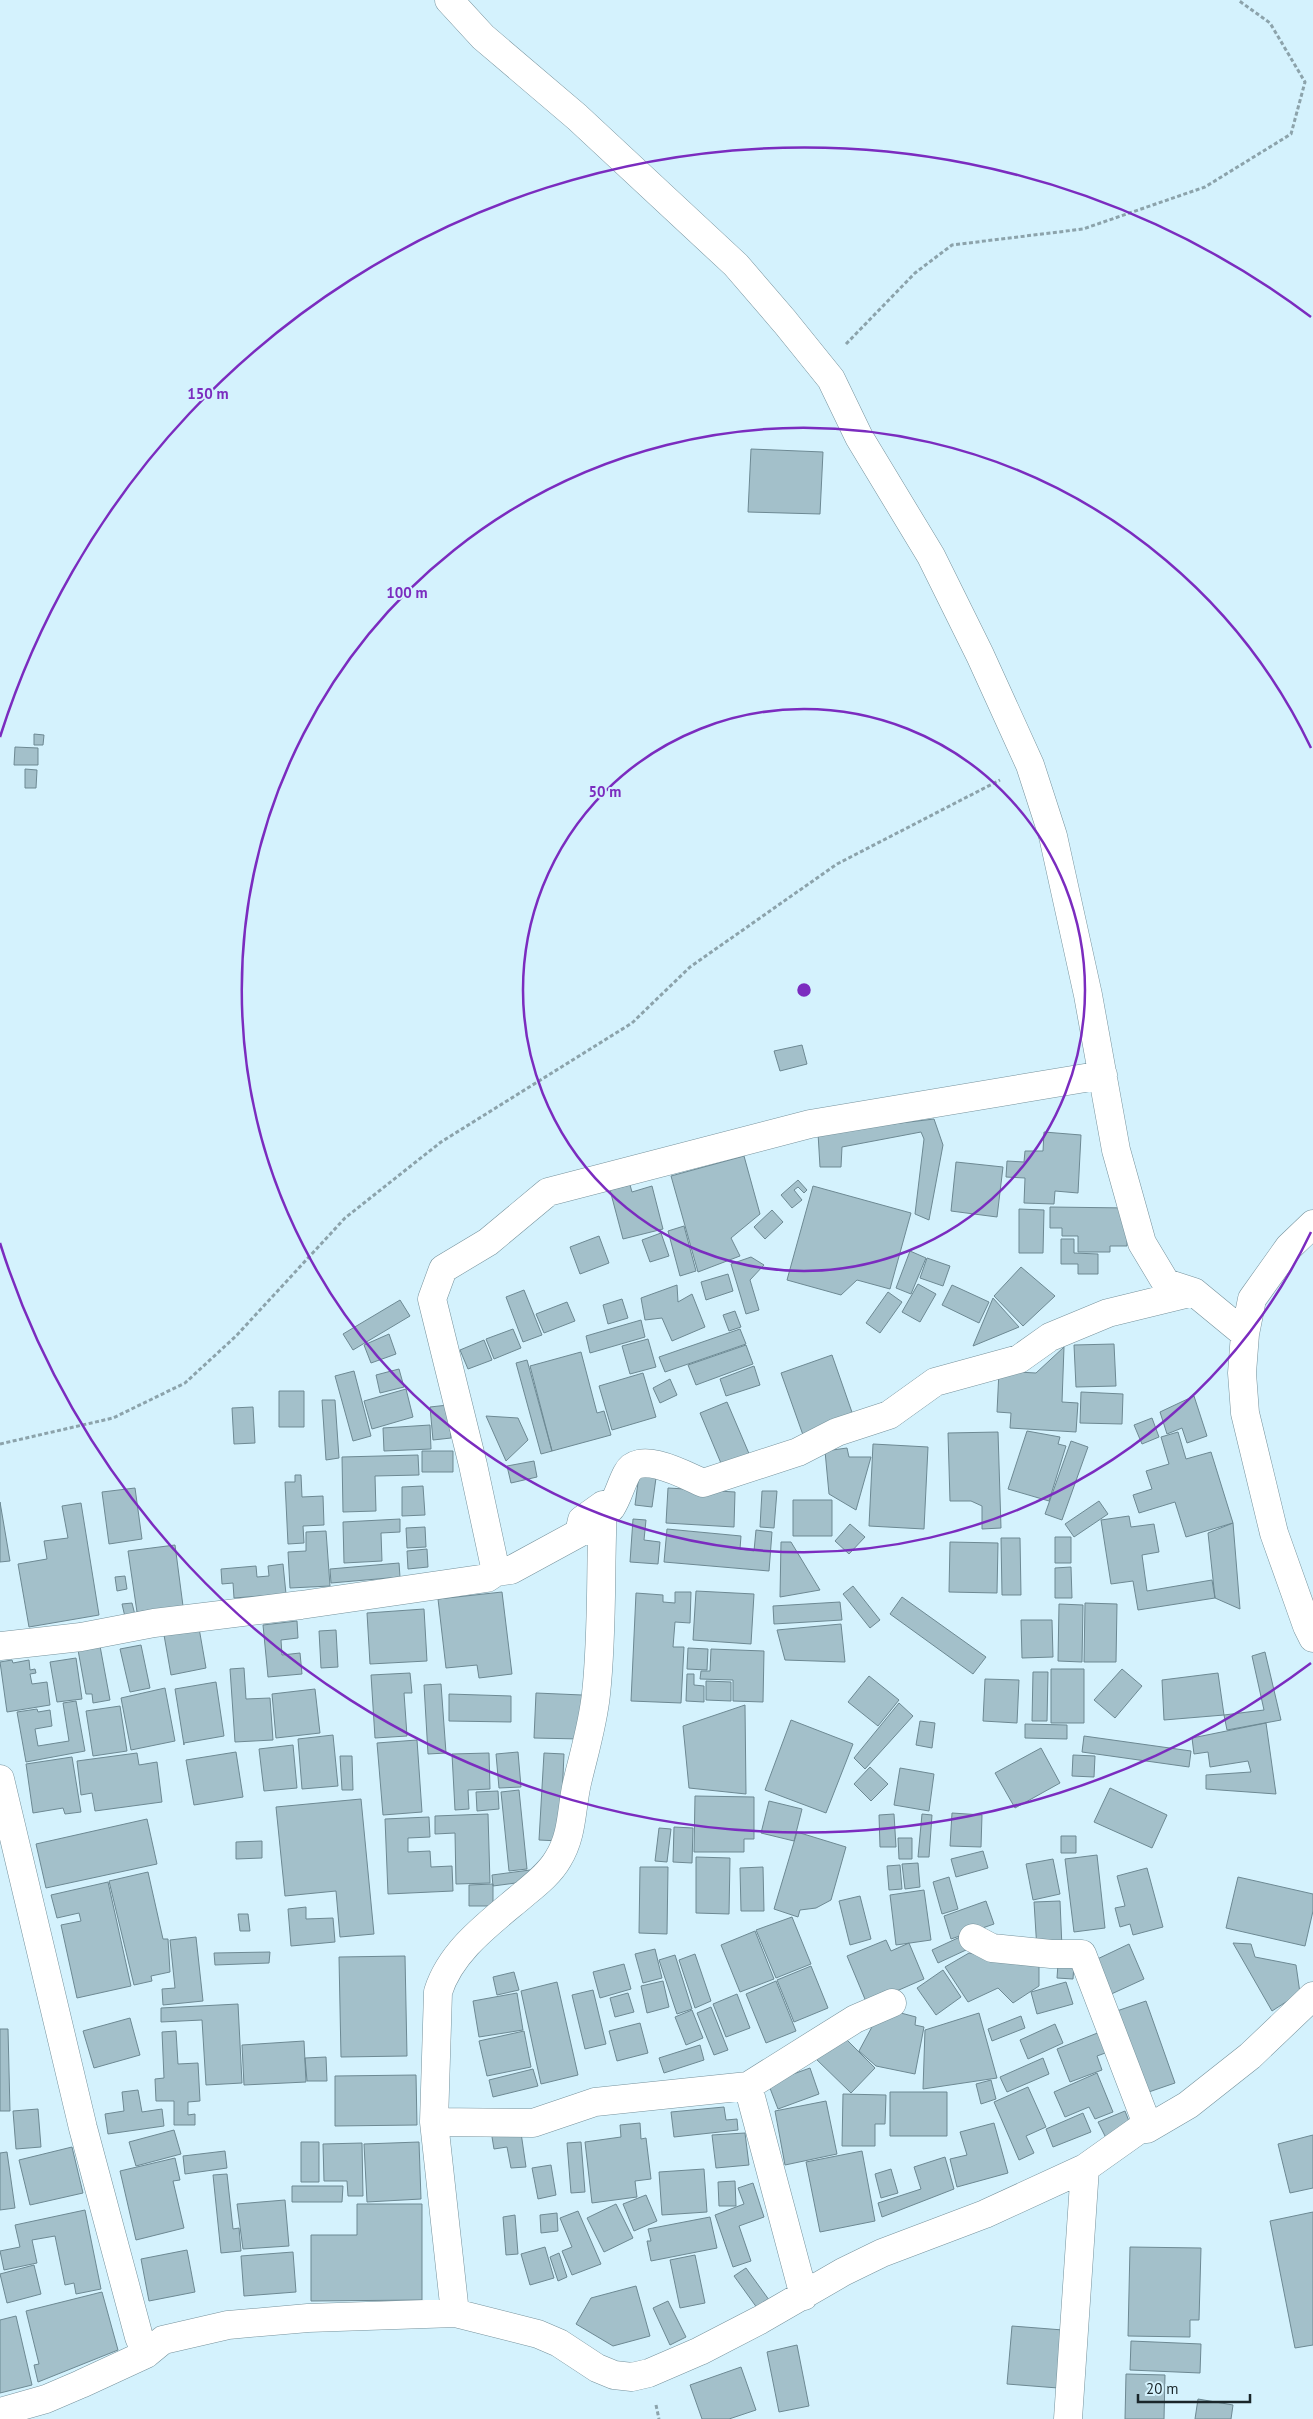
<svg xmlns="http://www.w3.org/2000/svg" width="1313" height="2419" font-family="'PT Sans',sans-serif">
  <rect width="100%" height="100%" fill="#d4f2fd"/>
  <path fill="#a3c0ca" stroke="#6d8993" d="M751,449L823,452L820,514L748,512Z
    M34,734L44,735L43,745H34Z
    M15,747L38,748V765H14Z
    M25,769L37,770L36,788H25Z
    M802,1045L807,1064L780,1071L774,1051Z
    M934,1119L943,1145L929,1220L915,1214L924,1139L921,1132L842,1147L841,1167H820L818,1133Z
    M1044,1132L1081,1135L1078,1193L1055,1191L1054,1204L1024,1203L1025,1178L1006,1177L1007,1161L1024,1162L1025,1151H1043Z
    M744,1156L760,1214L731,1238L740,1256L698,1272L671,1176Z
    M956,1162L1003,1167L997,1217L951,1211Z
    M798,1180L807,1190L804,1193L798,1187L794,1190L802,1200L792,1208L781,1195Z
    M630,1185L632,1192L652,1186L663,1229L623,1239L610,1190Z
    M813,1186L911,1213L890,1289L857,1280L841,1295L787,1280Z
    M1050,1207L1128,1208L1127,1246H1110V1252H1078V1236H1062V1228H1050Z
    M1019,1209L1044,1210L1043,1253H1019Z
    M772,1210L783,1222L765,1239L754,1227Z
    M684,1226L696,1271L680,1276L668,1231Z
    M661,1233L669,1256L650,1262L642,1240Z
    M599,1236L609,1263L580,1274L570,1247Z
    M1061,1239H1074V1253L1098,1254V1274H1078V1264H1061Z
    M910,1251L926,1258L911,1294L896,1288Z
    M751,1257L764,1265L750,1280L759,1310L746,1314L731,1264Z
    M927,1258L950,1266L943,1286L920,1278Z
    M1021,1267L1055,1296L1023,1326L994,1296Z
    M728,1274L733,1291L706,1300L701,1282Z
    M918,1284L936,1294L920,1322L902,1312Z
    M677,1285L678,1302L692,1294L705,1327L672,1341L662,1318L645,1320L641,1298Z
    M952,1285L989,1302L979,1323L942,1305Z
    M524,1290L542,1335L523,1342L506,1297Z
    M888,1292L902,1302L880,1333L866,1323Z
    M993,1298L1019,1327L973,1346Z
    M622,1299L628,1318L608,1324L603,1305Z
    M400,1300L410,1316L353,1350L343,1334Z
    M567,1302L575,1321L544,1333L536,1314Z
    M735,1311L741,1327L729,1331L723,1315Z
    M641,1320L645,1337L590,1353L586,1336Z
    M513,1329L521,1348L494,1359L486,1339Z
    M740,1329L746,1344L665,1372L659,1357Z
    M389,1334L396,1354L371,1363L364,1345Z
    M648,1339L656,1367L630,1374L622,1346Z
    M484,1340L492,1360L468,1369L460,1350Z
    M1114,1344L1116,1386L1076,1387L1074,1345Z
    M746,1345L753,1364L696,1385L688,1365Z
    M1064,1347L1062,1402L1078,1403L1076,1432L1010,1428L1011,1413L997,1412L999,1371L1036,1373Z
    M581,1352L597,1413L604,1411L611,1435L552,1451L530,1366Z
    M832,1355L854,1418L803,1435L781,1373Z
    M527,1360L552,1451L541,1454L516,1363Z
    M754,1366L760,1385L726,1396L720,1379Z
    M399,1369L404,1387L380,1393L376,1375Z
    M354,1371L371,1436L353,1441L335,1376Z
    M643,1373L656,1417L612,1430L599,1386Z
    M670,1379L677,1395L660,1403L653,1388Z
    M406,1389L413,1417L372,1429L364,1401Z
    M279,1391H304V1427H279Z
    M1081,1392L1123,1394L1122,1424L1080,1423Z
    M1194,1396L1207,1436L1187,1443L1182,1428L1167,1434L1160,1412Z
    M322,1400H335L339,1458L326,1460Z
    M727,1402L750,1456L723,1468L700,1413Z
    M448,1405L451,1438L433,1440L430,1407Z
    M253,1407L255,1443L234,1444L232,1408Z
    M486,1416L518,1418L528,1440L506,1461Z
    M1152,1418L1159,1437L1142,1444L1134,1425Z
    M430,1425L431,1449L384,1451L383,1428Z
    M1027,1431L1060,1437L1058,1444L1066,1446L1049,1501L1008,1489Z
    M998,1432L1001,1528L982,1529V1506L971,1501H950L948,1433Z
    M1178,1432L1186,1459L1211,1452L1233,1523L1186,1537L1175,1502L1139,1513L1133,1495L1152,1489L1146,1471L1169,1464L1161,1437Z
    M1071,1441L1088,1447L1062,1520L1045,1514Z
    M873,1444L928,1447L924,1529L869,1526Z
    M847,1448L849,1457H871L856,1510L829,1494L825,1451Z
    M422,1451H453V1472H422Z
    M418,1455L419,1475L375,1476L376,1511L343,1512L342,1457Z
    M534,1461L537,1477L511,1483L507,1466Z
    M295,1475H301L302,1497L323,1496L324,1525L303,1526L304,1543L288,1544L285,1482H295Z
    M639,1475L656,1478L652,1507L635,1505Z
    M423,1486L425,1515L402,1516V1487Z
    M135,1488L142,1539L109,1544L102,1492Z
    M668,1488L735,1492L734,1527L666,1523Z
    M762,1491H777L774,1528L760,1527Z
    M793,1500H832V1536H793Z
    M1099,1501L1108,1514L1074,1537L1065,1524Z
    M0,1502L10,1561L0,1562Z
    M81,1503L99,1615L29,1627L18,1564L47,1559L44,1541L68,1538L62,1506Z
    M1129,1516L1131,1527L1154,1524L1159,1552L1142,1555L1147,1591L1212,1580L1215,1598L1138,1610L1133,1581L1111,1584L1101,1520Z
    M400,1519V1532L381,1533L382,1561L344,1563L343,1522Z
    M633,1519L646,1520L644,1540L660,1542L658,1564L630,1562Z
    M1233,1523L1240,1609L1215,1598L1208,1533Z
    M850,1524L865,1537L849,1554L835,1541Z
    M425,1527L426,1547L407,1548L406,1528Z
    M667,1529L741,1536L740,1549L754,1551L756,1530L772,1532L769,1571L664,1562Z
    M326,1531L330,1586L290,1588L288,1552L306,1551V1532Z
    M1055,1537H1071V1563H1055Z
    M1001,1538H1020L1021,1595H1002Z
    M781,1542H791L820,1590L780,1597Z
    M950,1542L998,1543L997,1593L949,1592Z
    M175,1545L183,1606L137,1612L128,1551Z
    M427,1549L428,1567L408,1569L407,1551Z
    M399,1563L400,1577L331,1583L330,1569Z
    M283,1564L286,1594L234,1598L233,1583L222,1584L221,1569L256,1566L257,1577L269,1576L268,1566Z
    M1071,1567L1072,1598H1055V1568Z
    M125,1576L127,1589L117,1591L115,1577Z
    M853,1586L880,1620L870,1628L843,1594Z
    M696,1591L754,1594L751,1644L693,1640Z
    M502,1592L512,1674L479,1678L477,1665L446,1668L438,1599Z
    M675,1592H691L690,1623L675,1622L673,1647H684L681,1703L631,1701L636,1593L663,1595V1602L675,1603Z
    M902,1597L986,1657L973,1674L890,1614Z
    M840,1602L842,1620L774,1624L773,1606Z
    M132,1603L135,1615L125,1617L122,1604Z
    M1085,1603L1117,1604L1116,1662H1084Z
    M1059,1604L1083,1605L1082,1662L1058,1661Z
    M424,1609L427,1661L370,1664L367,1613Z
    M1021,1620H1052L1053,1657L1022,1658Z
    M297,1621L298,1638L281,1640L282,1655L300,1653L302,1674L268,1677L263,1625Z
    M841,1624L845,1662L785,1660L777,1630Z
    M199,1628L206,1668L171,1675L164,1635Z
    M336,1630L338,1667L321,1668L319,1631Z
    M141,1645L150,1688L130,1692L120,1649Z
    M100,1646L110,1700L93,1703L92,1694H86L78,1650Z
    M688,1648L708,1649L707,1670L687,1669Z
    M711,1649L764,1651L763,1702L733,1701V1680L700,1679L701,1671H710Z
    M1265,1652L1281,1720L1227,1730L1224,1715L1264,1710L1252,1656Z
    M76,1658L82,1699L57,1702L50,1662Z
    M12,1660L13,1663L29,1660L30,1670L35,1669L36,1673L30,1674L32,1684L47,1682L50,1705L7,1712L0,1662Z
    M244,1668L246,1699L270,1698L273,1740L235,1742L230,1669Z
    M1051,1669H1084V1723H1051Z
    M1122,1669L1142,1686L1115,1718L1094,1700Z
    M1033,1672H1048L1047,1721H1032Z
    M410,1673L412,1693H404L407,1736L375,1738L371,1675Z
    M1218,1673L1224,1715L1164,1720L1162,1680Z
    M687,1674H694V1685L704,1686V1702L686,1701Z
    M869,1676L899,1700L878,1726L848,1702Z
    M985,1679L1019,1680L1017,1723L983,1721Z
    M706,1681L731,1682V1701L706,1700Z
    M216,1682L224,1736L184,1743V1745L175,1689Z
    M441,1684L446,1753L428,1754L424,1685Z
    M165,1688L175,1741L131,1750L121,1698Z
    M315,1689L320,1733L276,1738L272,1694Z
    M536,1693L582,1695L580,1739L534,1738Z
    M449,1694L511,1696V1722L449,1721Z
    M76,1701L85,1751L26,1762L17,1712L37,1709L38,1712L50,1710L52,1726L35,1729L38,1746L69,1741L63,1703Z
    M899,1703L913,1716L865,1769L854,1758Z
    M745,1705L746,1794L689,1788L683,1726Z
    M120,1706L127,1751L93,1756L86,1711Z
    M791,1720L853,1744L826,1813L765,1790Z
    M920,1721L935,1723L932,1748L916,1745Z
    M1266,1723L1276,1794L1206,1789V1775L1251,1772L1248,1761L1210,1767L1208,1752L1194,1754L1192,1738Z
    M1025,1724L1067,1725V1739L1025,1738Z
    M333,1735L338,1786L302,1789L298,1739Z
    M1084,1736L1191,1751L1189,1767L1082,1752Z
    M417,1740L422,1812L383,1815L377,1743Z
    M293,1745L297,1788L264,1791L259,1749Z
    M1041,1748L1060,1783L1015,1808L995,1773Z
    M236,1752L243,1797L194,1805L186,1760Z
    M518,1752L521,1787L499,1788L496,1754Z
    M137,1753L139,1765L157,1762L162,1802L95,1811L92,1793L81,1795L77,1761Z
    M489,1753L490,1789L468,1790L469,1809L455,1810L452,1754Z
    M544,1753L564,1754L560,1841L539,1840Z
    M1073,1755L1095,1756L1094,1777L1072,1776Z
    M340,1756H352L353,1790H342Z
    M72,1757L81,1812L65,1814L63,1808L33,1813L26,1764Z
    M870,1767L888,1784L871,1801L854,1784Z
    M900,1768L934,1774L929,1811L894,1805Z
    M1110,1788L1167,1815L1152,1848L1094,1822Z
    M519,1790L527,1869L509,1871L501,1792Z
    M498,1791L499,1809L477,1811L476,1792Z
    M695,1796L754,1797V1839H744V1852H694Z
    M361,1799L374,1934L340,1937L336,1891L285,1896L276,1807Z
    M769,1801L802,1809L794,1841L761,1833Z
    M952,1813L982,1815L981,1847L950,1846Z
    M488,1814L490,1883L456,1884L455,1833L435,1834V1816Z
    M894,1814L896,1847H880L879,1815Z
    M922,1814L932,1815L929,1857H918Z
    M429,1817L430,1837L408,1838V1852L430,1851L431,1867L452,1866L453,1891L388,1894L385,1819Z
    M147,1819L157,1864L46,1888L36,1844Z
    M674,1827L693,1828L692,1863L673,1862Z
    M659,1828L671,1829L667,1862L655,1861Z
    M797,1832L846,1847L831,1900L816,1908L800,1910L798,1917L774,1909Z
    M1061,1836H1076V1853H1061Z
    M898,1838H912V1859H899Z
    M262,1841V1858L236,1859V1842Z
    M983,1851L988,1868L956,1877L951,1859Z
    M1097,1855L1105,1928L1074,1932L1065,1859Z
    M696,1857L730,1858L729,1914L696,1913Z
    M1053,1859L1060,1894L1033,1900L1026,1864Z
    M918,1863L920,1887L905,1889L902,1864Z
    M900,1865L902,1889L889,1890L887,1866Z
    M640,1867H668L667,1934L639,1933Z
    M763,1867L764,1911H741L740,1868Z
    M1147,1868L1163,1927L1133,1935L1130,1924L1120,1927L1115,1908L1125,1906L1117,1876Z
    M530,1870L531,1881L493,1886L492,1875Z
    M148,1872L163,1939H168L170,1972L151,1976L152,1981L134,1985L109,1881Z
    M949,1877L958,1909L942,1914L933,1882Z
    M1238,1877L1313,1894V1911L1305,1946L1226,1928Z
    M108,1882L131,1986L77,1998L61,1925L81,1921L79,1913L57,1918L51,1895Z
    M493,1884V1906H469V1885Z
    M924,1890L931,1940L896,1945L890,1895Z
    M860,1896L871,1939L850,1945L839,1901Z
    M986,1901L994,1924L951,1939L944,1916Z
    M1060,1901L1062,1948L1037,1950L1034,1902Z
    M306,1907V1919L333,1918L335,1942L291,1946L288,1909Z
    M238,1914H248L250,1931H240Z
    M792,1917L811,1964L776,1978L756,1930Z
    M755,1931L774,1979L740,1992L721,1945Z
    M196,1937L203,2001L163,2005L162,1989L175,1988L170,1940Z
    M960,1937L966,1950L938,1963L932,1950Z
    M886,1940L891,1951L909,1943L924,1979L867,2004L847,1956Z
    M1233,1943L1251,1944L1255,1957L1296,1965L1300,1993L1272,2011Z
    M1129,1944L1144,1979L1107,1996L1091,1962Z
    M655,1949L662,1978L643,1983L635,1954Z
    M270,1952L269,1963L215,1965L214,1953Z
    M969,1953L1039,1966V1986L1013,2003L998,1988L968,2002L945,1967Z
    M695,1954L711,2001L695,2008L679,1960Z
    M675,1955L692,2009L677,2014L659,1960Z
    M405,1956L407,2056L341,2057L339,1957Z
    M624,1964L631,1989L600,1998L593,1972Z
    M1058,1964L1074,1965L1073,1979L1057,1978Z
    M811,1966L828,2008L794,2022L777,1980Z
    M943,1970L961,1997L936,2015L917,1988Z
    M514,1972L519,1990L497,1995L493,1977Z
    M663,1981L669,2007L647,2013L641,1986Z
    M776,1981L796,2031L766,2043L746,1994Z
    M557,1982L578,2075L541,2084L521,1991Z
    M1066,1982L1073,2004L1037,2014L1031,1992Z
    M593,1990L606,2044L585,2049L572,1995Z
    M517,1993L523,2030L479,2037L473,2001Z
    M628,1993L634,2012L615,2017L610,1998Z
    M737,1994L750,2028L726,2037L713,2004Z
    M1146,2001L1175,2083L1140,2095L1111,2013Z
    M238,2004L242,2083L206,2085L202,2020L161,2022V2008Z
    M711,2007L728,2050L714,2055L697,2013Z
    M692,2010L703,2038L686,2045L675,2017Z
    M880,2012H897L916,2017L915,2025L924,2027L915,2074L876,2066L859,2051Z
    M979,2013L997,2078L923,2089L925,2030Z
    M1021,2016L1025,2028L992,2041L988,2029Z
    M130,2018L140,2055L94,2068L83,2031Z
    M640,2023L648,2053L617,2061L609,2031Z
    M1055,2024L1063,2043L1028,2059L1020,2040Z
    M0,2029H8L10,2111H0Z
    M176,2031L178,2064L198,2063L200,2101L188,2102V2115L195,2114V2125H174V2101H156L155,2079L164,2078L162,2032Z
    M524,2031L531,2067L487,2076L479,2041Z
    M839,2032L875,2068L851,2093L815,2058Z
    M1100,2032L1108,2052L1097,2056L1102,2070L1070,2082L1057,2049Z
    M304,2041L306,2082L244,2085L242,2045Z
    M700,2045L704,2060L664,2073L659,2058Z
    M326,2057L327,2081H307L305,2058Z
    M1043,2058L1049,2074L1007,2092L1000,2077Z
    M810,2068L819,2094L778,2109L768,2083Z
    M533,2069L538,2086L493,2097L489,2080Z
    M1097,2073L1113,2112L1095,2119L1089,2107L1065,2117L1054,2092Z
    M416,2075L417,2125L335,2126V2076Z
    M991,2080L996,2099L981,2104L976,2084Z
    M1028,2087L1046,2127L1026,2136L1034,2153L1019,2160L994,2102Z
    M138,2090L142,2112L162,2109L164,2126L108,2134L105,2114L124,2111L122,2092Z
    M890,2092H947V2136H890Z
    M843,2094L886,2095L885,2124H875V2146H842Z
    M826,2101L837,2154L785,2165L775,2111Z
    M724,2107L726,2120L737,2119L738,2130L674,2137L671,2112Z
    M38,2109L41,2147L16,2149L13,2111Z
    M1125,2111L1132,2129L1107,2140L1098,2122Z
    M1083,2113L1091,2132L1053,2147L1046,2129Z
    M640,2123L641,2139L646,2138L651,2179L635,2181L637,2197L592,2203L585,2142L621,2137L620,2125Z
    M994,2123L1008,2173L957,2187L950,2159L967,2155L960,2132Z
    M520,2126L526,2167L511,2168L507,2147L494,2149L491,2131Z
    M174,2130L181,2154L136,2166L129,2142Z
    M745,2133L749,2165L716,2168L712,2135Z
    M1313,2135V2188L1290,2193L1278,2144Z
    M301,2142H319V2182H301Z
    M419,2142L421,2199L367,2202L364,2144Z
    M581,2142L585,2192L571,2193L567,2143Z
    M362,2143L363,2196H348L347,2181H324L323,2144Z
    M72,2147L83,2193L30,2205L19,2160Z
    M225,2151L227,2168L185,2174L183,2156Z
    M862,2151L875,2221L820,2232L806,2162Z
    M7,2152L15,2208L0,2210V2153Z
    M945,2157L954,2189L882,2217L878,2203L921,2189L914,2167Z
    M175,2158L180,2180L173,2181L184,2228L136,2240L120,2171Z
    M551,2165L556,2195L538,2199L532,2168Z
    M704,2169L707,2212L662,2215L659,2172Z
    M891,2169L898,2193L881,2198L875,2174Z
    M227,2174L233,2229L239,2228L241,2251L221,2253L213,2175Z
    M735,2181L736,2206H719L718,2182Z
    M753,2183L764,2217L739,2226L751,2261L733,2267L715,2215L744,2204L738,2188Z
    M292,2186H343L342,2202H292Z
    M646,2195L657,2221L634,2231L623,2204Z
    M285,2200L289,2246L243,2249L237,2204Z
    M357,2204H422V2300L311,2301V2235H357Z
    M616,2204L633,2238L604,2252L587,2218Z
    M85,2210L101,2289L76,2294L74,2283L65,2285L55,2236L32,2240L37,2263L4,2270L0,2251L20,2247L15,2225Z
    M578,2211L601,2264L572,2275L562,2251L572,2247L560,2218Z
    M1313,2212V2345L1295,2348L1270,2221Z
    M557,2213L558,2231L541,2233L540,2215Z
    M515,2215L518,2254L506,2255L503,2217Z
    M710,2217L717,2248L651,2261L647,2241H651L648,2229Z
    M545,2247L554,2278L530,2285L521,2254Z
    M1130,2247L1201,2248L1199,2320H1190V2337L1128,2336Z
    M187,2250L195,2292L149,2301L141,2259Z
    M293,2252L296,2292L244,2296L241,2256Z
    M559,2253L567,2277L558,2281L550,2257Z
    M695,2255L705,2303L680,2308L670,2260Z
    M34,2265L41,2294L7,2303L0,2274Z
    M746,2268L772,2304L760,2312L734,2276Z
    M636,2286L650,2336L613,2346L576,2324L591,2298Z
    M102,2292L118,2350L38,2382L34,2365L39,2364L26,2311Z
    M668,2301L686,2337L670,2345L653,2308Z
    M16,2316L32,2385L0,2393V2320Z
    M1012,2326L1063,2330L1058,2388L1007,2384Z
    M1131,2341L1201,2344L1200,2373L1130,2370Z
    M797,2345L809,2406L779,2412L767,2352Z
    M741,2367L756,2410L729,2419H702L690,2385Z
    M1126,2374L1165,2375L1164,2419H1125Z
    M1198,2399L1233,2405L1231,2419H1195Z"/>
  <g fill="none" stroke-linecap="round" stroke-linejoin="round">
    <g stroke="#76929c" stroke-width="29">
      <path id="minor" d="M449,0L483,37L577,117L736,265L785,322L831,379L859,437L931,556L980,655L1030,765L1053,836L1088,995L1116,1150L1142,1243L1166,1283L1194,1292L1245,1334
        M1313,1224L1289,1247L1252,1299L1245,1334L1242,1373L1245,1413L1274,1533L1307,1626L1313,1638
        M603,1505L611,1508C618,1497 621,1484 627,1473C639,1449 687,1476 703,1483L798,1452L837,1432L889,1415L935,1382L1019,1359L1050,1337L1108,1313L1194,1292
        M496,1572L473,1465L432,1299L443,1269L488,1242L548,1192L810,1124L1103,1075
        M0,1646L81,1637L154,1623L301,1605L487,1578L496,1572L511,1570L579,1533L582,1520L603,1505
        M0,1779L83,2128L139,2337L146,2354
        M973,1938L992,1948L1051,1954H1082L1147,2124
        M748,2086L855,2019L892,2003
        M434,2122L533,2123L595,2102L748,2086L804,2296
        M455,2313L538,2334L559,2343L597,2368L614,2375L632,2377L649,2373L700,2351L760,2320L843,2272L882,2253L985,2214L1085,2168L1147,2124V2129L1188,2105L1250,2056L1313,1996
        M0,2412L46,2399L81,2384L146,2354L163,2340L228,2325L308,2318L455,2313L434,2122L438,1992C451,1950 491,1922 524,1894C536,1884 550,1873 558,1859C573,1835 571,1809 577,1783C584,1753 593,1724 596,1694C603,1631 600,1568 603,1505
        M1068,2419L1085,2168"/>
    </g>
    <path stroke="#8ca3ab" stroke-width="3" stroke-dasharray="4 2.5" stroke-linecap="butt" d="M846,344L915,273L952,245L1083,229L1205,187L1291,134L1305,82L1270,23L1238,0
      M0,1444L113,1418L185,1383L236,1336L345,1218L441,1142L632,1023L690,967L837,864L1000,780
      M656,2405L659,2419"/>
    <use href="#minor" stroke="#fff" stroke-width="28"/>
  </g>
  <g fill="none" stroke="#7b2cbf" stroke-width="2.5">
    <circle cx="804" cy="990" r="281"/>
    <path d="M1311 1232A562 562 0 1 1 1311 748"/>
    <path d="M1311 1663A843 843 0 0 1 0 1243M0 737A843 843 0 0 1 1311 317"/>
  </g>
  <circle cx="804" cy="990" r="8" fill="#7b2cbf" stroke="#d4f2fd" stroke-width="2.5"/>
  <g font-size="15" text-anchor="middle" font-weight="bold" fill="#7b2cbf" stroke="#d4f2fd" stroke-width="4" stroke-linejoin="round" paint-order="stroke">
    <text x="208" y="399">150 m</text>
    <text x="407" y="598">100 m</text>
    <text x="605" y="797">50 m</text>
  </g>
  <path d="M1138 2394v8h112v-8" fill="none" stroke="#1a262a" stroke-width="2.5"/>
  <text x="1146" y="2394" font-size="15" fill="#1a262a" stroke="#d4f2fd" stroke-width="4" paint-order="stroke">20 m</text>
</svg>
